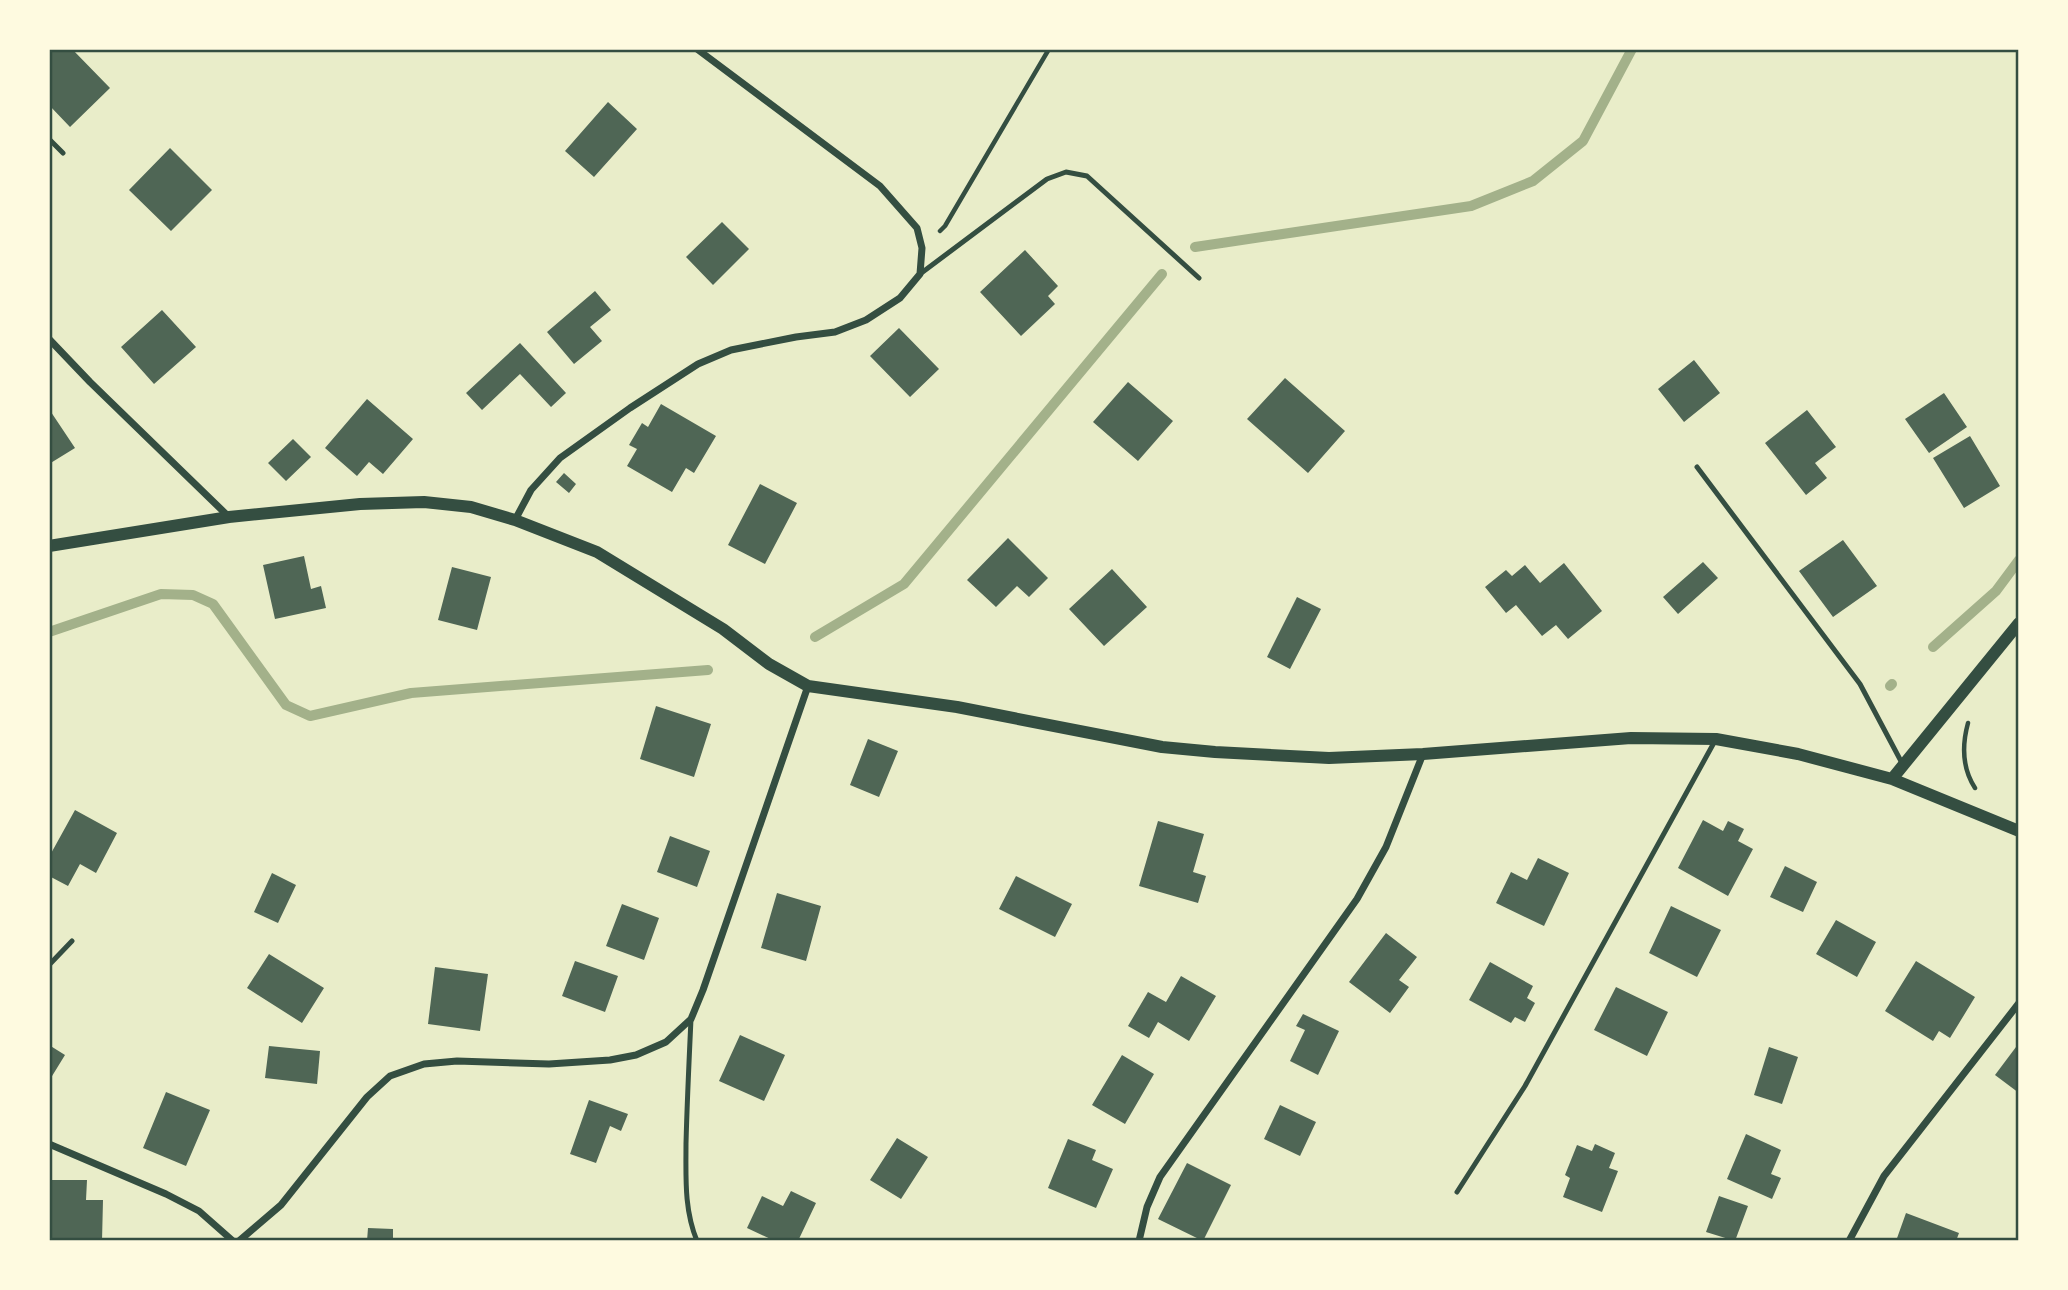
<svg xmlns="http://www.w3.org/2000/svg" width="2068" height="1290" font-family="Merriweather,serif">
  <rect width="100%" height="100%" fill="#e9edc9"/>
  <g fill="none" stroke-linecap="round" stroke-linejoin="round">
    <path stroke="#a3b18a" stroke-width="10" d="M1195,247L1471,206L1533,181L1583,141L1632,49
      M49,632L161,594L193,595L213,604L286,705L310,716L411,693L708,670
      M815,637L904,584L1162,274
      M1933,647L1996,591L2019,560
      M1890,686L1892,684"/>
  </g>
  <path fill="#4f6655" d="M49,49H72L110,88L70,127L49,105Z
    M608,102L637,129L594,177L565,151Z
    M170,148L212,190L171,231L129,190Z
    M722,222L749,249L713,285L686,257Z
    M1025,250L1058,286L1048,296L1055,304L1021,336L980,292Z
    M595,291L611,310L590,327L602,341L574,364L547,332Z
    M162,310L196,347L154,384L121,347Z
    M899,328L939,369L910,397L870,356Z
    M520,343L566,393L551,407L520,374L482,410L466,393Z
    M1694,360L1720,393L1684,422L1658,389Z
    M1285,378L1345,431L1308,473L1247,419Z
    M1128,382L1173,421L1138,461L1093,422Z
    M1944,393L1967,427L1929,453L1905,419Z
    M367,399L413,439L383,474L369,462L357,476L325,448Z
    M661,404L716,436L694,473L686,468L672,492L627,466L637,449L629,445L642,423L648,427Z
    M49,409L75,448L49,464Z
    M1807,410L1836,447L1815,463L1827,478L1806,495L1765,443Z
    M1970,436L2000,486L1964,508L1933,458Z
    M293,439L311,457L286,481L268,463Z
    M564,473L576,484L569,493L556,482Z
    M760,484L797,503L765,564L728,545Z
    M1008,538L1048,578L1029,597L1017,586L996,607L967,580Z
    M1843,540L1877,586L1833,617L1799,571Z
    M304,556L311,589L321,586L326,608L275,619L263,565Z
    M1703,562L1718,578L1678,614L1663,597Z
    M1564,563L1602,611L1568,639L1556,625L1542,636L1516,605L1506,613L1485,587L1506,570L1512,576L1525,565L1540,583Z
    M452,567L491,577L477,630L438,620Z
    M1112,569L1147,607L1104,646L1069,609Z
    M1297,597L1321,609L1290,669L1267,657Z
    M656,706L711,724L694,777L640,759Z
    M868,739L898,751L879,797L850,785Z
    M75,810L117,833L96,873L80,864L68,886L49,876V857Z
    M1703,820L1723,831L1728,821L1744,829L1738,841L1753,849L1728,896L1678,868Z
    M1158,821L1204,834L1193,872L1206,876L1198,903L1139,886Z
    M670,836L710,851L697,887L657,872Z
    M1538,858L1569,873L1544,926L1496,903L1511,872L1527,880Z
    M1785,866L1817,882L1803,912L1770,897Z
    M272,873L296,885L278,923L254,912Z
    M1016,876L1072,904L1055,937L999,909Z
    M777,893L821,906L806,961L761,948Z
    M622,904L659,918L644,960L606,946Z
    M1671,906L1721,930L1697,977L1649,953Z
    M1836,920L1876,942L1857,977L1816,954Z
    M1386,933L1417,957L1399,980L1409,987L1390,1013L1349,982Z
    M269,954L324,988L302,1023L247,988Z
    M575,961L618,976L605,1012L562,996Z
    M1916,961L1975,997L1950,1038L1939,1031L1933,1041L1885,1011Z
    M1490,962L1533,986L1527,998L1535,1003L1525,1022L1515,1017L1511,1023L1469,1000Z
    M435,967L488,974L480,1031L428,1024Z
    M1181,976L1216,996L1189,1041L1158,1022L1149,1038L1128,1026L1148,992L1166,1002Z
    M1616,987L1668,1012L1647,1056L1594,1030Z
    M1303,1014L1339,1031L1318,1075L1290,1061L1305,1030L1296,1026Z
    M740,1035L785,1055L764,1101L719,1081Z
    M2019,1043V1093L1995,1075Z
    M49,1045L65,1055L49,1081Z
    M269,1046L320,1051L317,1084L265,1078Z
    M1769,1047L1798,1057L1782,1104L1754,1095Z
    M1122,1055L1154,1074L1125,1124L1092,1105Z
    M166,1092L210,1110L186,1166L143,1148Z
    M589,1100L628,1114L621,1131L610,1126L596,1163L570,1154Z
    M1280,1105L1316,1122L1300,1156L1264,1139Z
    M1746,1134L1781,1150L1771,1174L1781,1178L1772,1199L1727,1179Z
    M897,1138L928,1157L901,1199L870,1180Z
    M1068,1139L1096,1150L1092,1160L1113,1169L1096,1208L1048,1188Z
    M1595,1144L1615,1153L1609,1168L1618,1171L1602,1212L1563,1197L1570,1178L1565,1175L1577,1145L1592,1151Z
    M1187,1163L1231,1185L1203,1241L1158,1219Z
    M49,1180H87L86,1200H103L102,1241H49Z
    M791,1191L816,1203L798,1241H775L747,1228L762,1196L783,1206Z
    M1719,1196L1748,1206L1735,1241L1706,1232Z
    M1906,1213L1959,1233L1956,1241H1896Z
    M368,1228L393,1229V1241H367Z"/>
  <g fill="none" stroke-linecap="round" stroke-linejoin="round">
    <path stroke="#344e41" stroke-width="4.5" d="M940,231L945,226L1049,49
      M1968,723C1962,745 1962,768 1975,788"/>
    <path stroke="#344e41" stroke-width="5" d="M49,139L63,153
      M920,274L1047,179L1066,172L1087,176L1199,278
      M1697,467L1860,684L1903,765
      M49,965L72,941
      M691,1019C689,1061 687,1103 686,1144C686,1178 684,1209 697,1241
      M1457,1192L1525,1086L1716,739"/>
    <path stroke="#344e41" stroke-width="7" d="M49,339L90,382L228,516
      M515,520L531,490L560,458L630,408L698,364L731,350L796,337L835,332L866,320L900,298L920,274L922,248L917,228L880,186L697,49
      M49,1144L166,1194L199,1211L233,1241
      M239,1241L281,1205L367,1097L390,1076L424,1064L457,1061L549,1064L610,1060L636,1055L666,1042L691,1019L703,990L808,686
      M1139,1241L1147,1207L1160,1177L1357,899L1386,847L1423,754
      M1849,1241L1884,1176L2019,1003"/>
    <path stroke="#344e41" stroke-width="12" d="M49,546L229,517L360,504L424,502L471,507L515,520L597,552L723,629L769,664L808,686L957,707L1162,747L1215,752L1329,758L1423,754L1631,738L1716,739L1798,754L1892,779L2019,831
      M1892,779L2019,623"/>
  </g>
  <rect width="2068" height="1290" fill="none" stroke="#fefae0" stroke-width="102"/>
  <rect x="51" y="51" width="1966" height="1188" fill="none" stroke="#344e41" stroke-width="2.5"/>
</svg>
